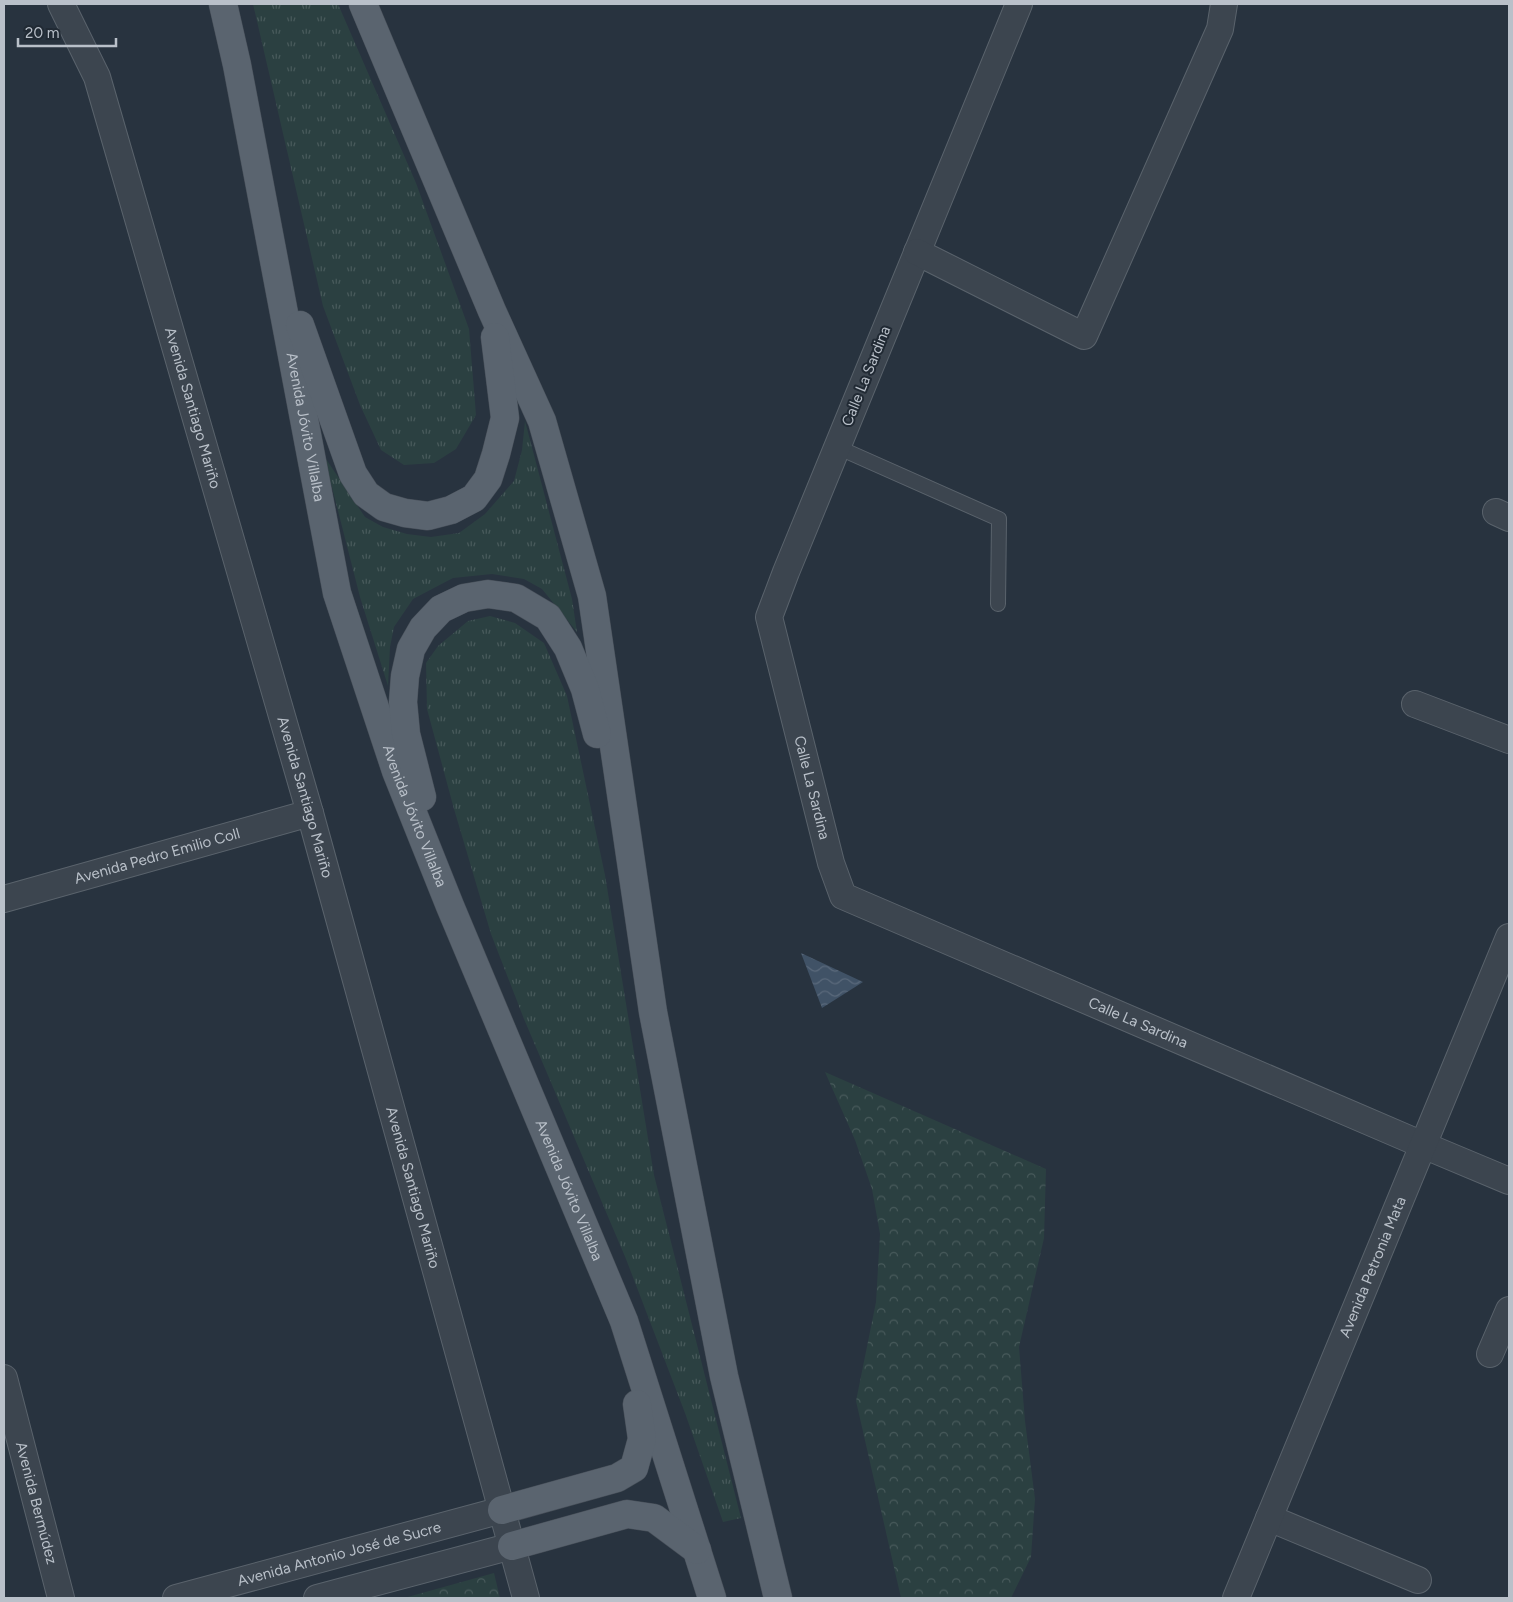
<svg xmlns="http://www.w3.org/2000/svg" width="1513" height="1602" font-family="Figtree,sans-serif">
  <defs>
    <pattern id="grass-tufts" width="24" height="20" patternUnits="userSpaceOnUse" patternTransform="scale(1.25)"><rect width="24" height="20" fill="#2b4041"/><path d="M3 7l-1-3M5 7V3M7 7l1-3M15 17l-1-3M17 17v-4M19 17l1-3" fill="none" stroke="#485a5b"/></pattern>
    <pattern id="forest-crowns" width="20" height="18" patternUnits="userSpaceOnUse" patternTransform="scale(1.25)"><rect width="20" height="18" fill="#2b4041"/><path d="M2 6a3 3 0 1 1 6 0M12 15a3 3 0 1 1 6 0" fill="none" stroke="#485a5b"/></pattern>
    <pattern id="water-waves" width="16" height="10" patternUnits="userSpaceOnUse" patternTransform="scale(1.25)"><rect width="16" height="10" fill="#405266"/><path d="M0 5q4-4 8 0t8 0" fill="none" stroke="#5a697b"/></pattern>
  </defs>
  <rect width="100%" height="100%" fill="#28333f"/>
  <path fill="url(#grass-tufts)" d="M253,4H338L416,183L469,329L476,415L456,449L434,463L404,465L381,450L360,405L323,306Z
    M525,421L572,599L577,632L542,589L524,579L492,574L453,578L413,599L394,627L390,647L388,686L360,597L324,456L365,517L383,527L407,534L431,537L459,533L485,514L514,481L522,450Z
    M490,616L515,623L544,643L567,696L605,875L654,1175L741,1518L723,1522L685,1413L626,1259L524,1019L491,934L454,809L427,709L426,663L438,646L468,621Z"/>
  <path fill="url(#forest-crowns)" d="M825,1072L1046,1169L1044,1238L1019,1347L1025,1421L1035,1499L1031,1557L1011,1598H901L856,1401L876,1302L880,1234L872,1189L855,1140Z
    M494,1573L500,1598H404Z"/>
  <path fill="url(#water-waves)" d="M801,953L863,982L822,1008Z"/>
  <g fill="none" stroke-linecap="round" stroke-linejoin="round">
    <g stroke="#5a636c" stroke-width="16">
      <path id="lane" d="M837,447L999,519L998,604"/>
    </g>
    <g stroke="#5a636c" stroke-width="28">
      <g id="street">
        <path id="s1" d="M61,4L97,77L310,813L526,1598"/>
        <path id="s2" d="M1019,4L786,572L769,617L831,863L843,896L1423,1145L1509,1181"/>
        <path d="M917,252L1084,336L1220,29L1224,4"/>
        <path d="M1496,512L1509,518"/>
        <path d="M1415,704L1509,740"/>
        <path id="s3" d="M4,899L310,813"/>
        <path d="M1490,1354L1509,1310"/>
        <path id="s4" d="M4,1378L61,1598"/>
        <path d="M1269,1518L1418,1580"/>
        <path id="s5" d="M176,1598L502,1510"/>
        <path d="M317,1598L512,1546"/>
        <path id="s6" d="M1236,1598L1509,937"/>
      </g>
    </g>
    <g stroke="#464e58" stroke-width="29">
      <g id="primary">
        <path id="s7" d="M223,4L237,65L337,593L396,771L450,906L624,1321L712,1598"/>
        <path d="M363,4L492,311L542,421L592,596L653,1012L724,1376L778,1598"/>
        <path d="M300,325L353,474L366,494L384,507L405,513L428,516L451,510L474,498L488,479L496,454L505,418L495,337"/>
        <path d="M422,797L406,734L403,702L405,676L411,649L423,628L441,609L464,598L488,594L516,598L548,617L568,648L585,689L597,734"/>
        <path d="M502,1510L617,1478L634,1468L642,1439L637,1404"/>
        <path d="M512,1546L627,1514L654,1518L697,1550"/>
      </g>
    </g>
    <use href="#lane" stroke="#3c454f" stroke-width="14"/>
    <use href="#street" stroke="#3c454f" stroke-width="26"/>
    <use href="#primary" stroke="#5a646f" stroke-width="28"/>
  </g>
  <g text-anchor="middle" stroke-width="4" stroke-linejoin="round" paint-order="stroke">
    <g font-size="15" fill="#b9c0c9" stroke="#212a34">
      <text transform="translate(866 376) rotate(-68)" y="5">Calle La Sardina</text>
      <text dy="5" stroke="none"><textPath href="#s1" startOffset="426">Avenida Santiago Mariño</textPath></text>
      <text dy="5" stroke="none"><textPath href="#s7" startOffset="431">Avenida Jóvito Villalba</textPath></text>
      <text dy="5" stroke="none"><textPath href="#s2" startOffset="838">Calle La Sardina</textPath></text>
      <text dy="5" stroke="none"><textPath href="#s1" startOffset="831">Avenida Santiago Mariño</textPath></text>
      <text dy="5" stroke="none"><textPath href="#s7" startOffset="836">Avenida Jóvito Villalba</textPath></text>
      <text dy="5" stroke="none"><textPath href="#s3" startOffset="159">Avenida Pedro Emilio Coll</textPath></text>
      <text dy="5" stroke="none"><textPath href="#s2" startOffset="1272">Calle La Sardina</textPath></text>
      <text dy="5" stroke="none"><textPath href="#s1" startOffset="1236">Avenida Santiago Mariño</textPath></text>
      <text dy="5" stroke="none"><textPath href="#s7" startOffset="1241">Avenida Jóvito Villalba</textPath></text>
      <text dy="5" stroke="none"><textPath href="#s6" startOffset="358">Avenida Petronia Mata</textPath></text>
      <text dy="5" stroke="none"><textPath href="#s4" startOffset="129">Avenida Bermúdez</textPath></text>
      <text dy="5" stroke="none"><textPath href="#s5" startOffset="169">Avenida Antonio José de Sucre</textPath></text>
    </g>
  </g>
  <rect width="1513" height="1602" fill="none" stroke="#b9c0c9" stroke-width="10"/>
  <path d="M18 38v8h98v-8" fill="none" stroke="#b9c0c9" stroke-width="2.5"/>
  <text x="25" y="38" font-size="15" fill="#b9c0c9" stroke="#212a34" stroke-width="4" paint-order="stroke">20 m</text>
</svg>
